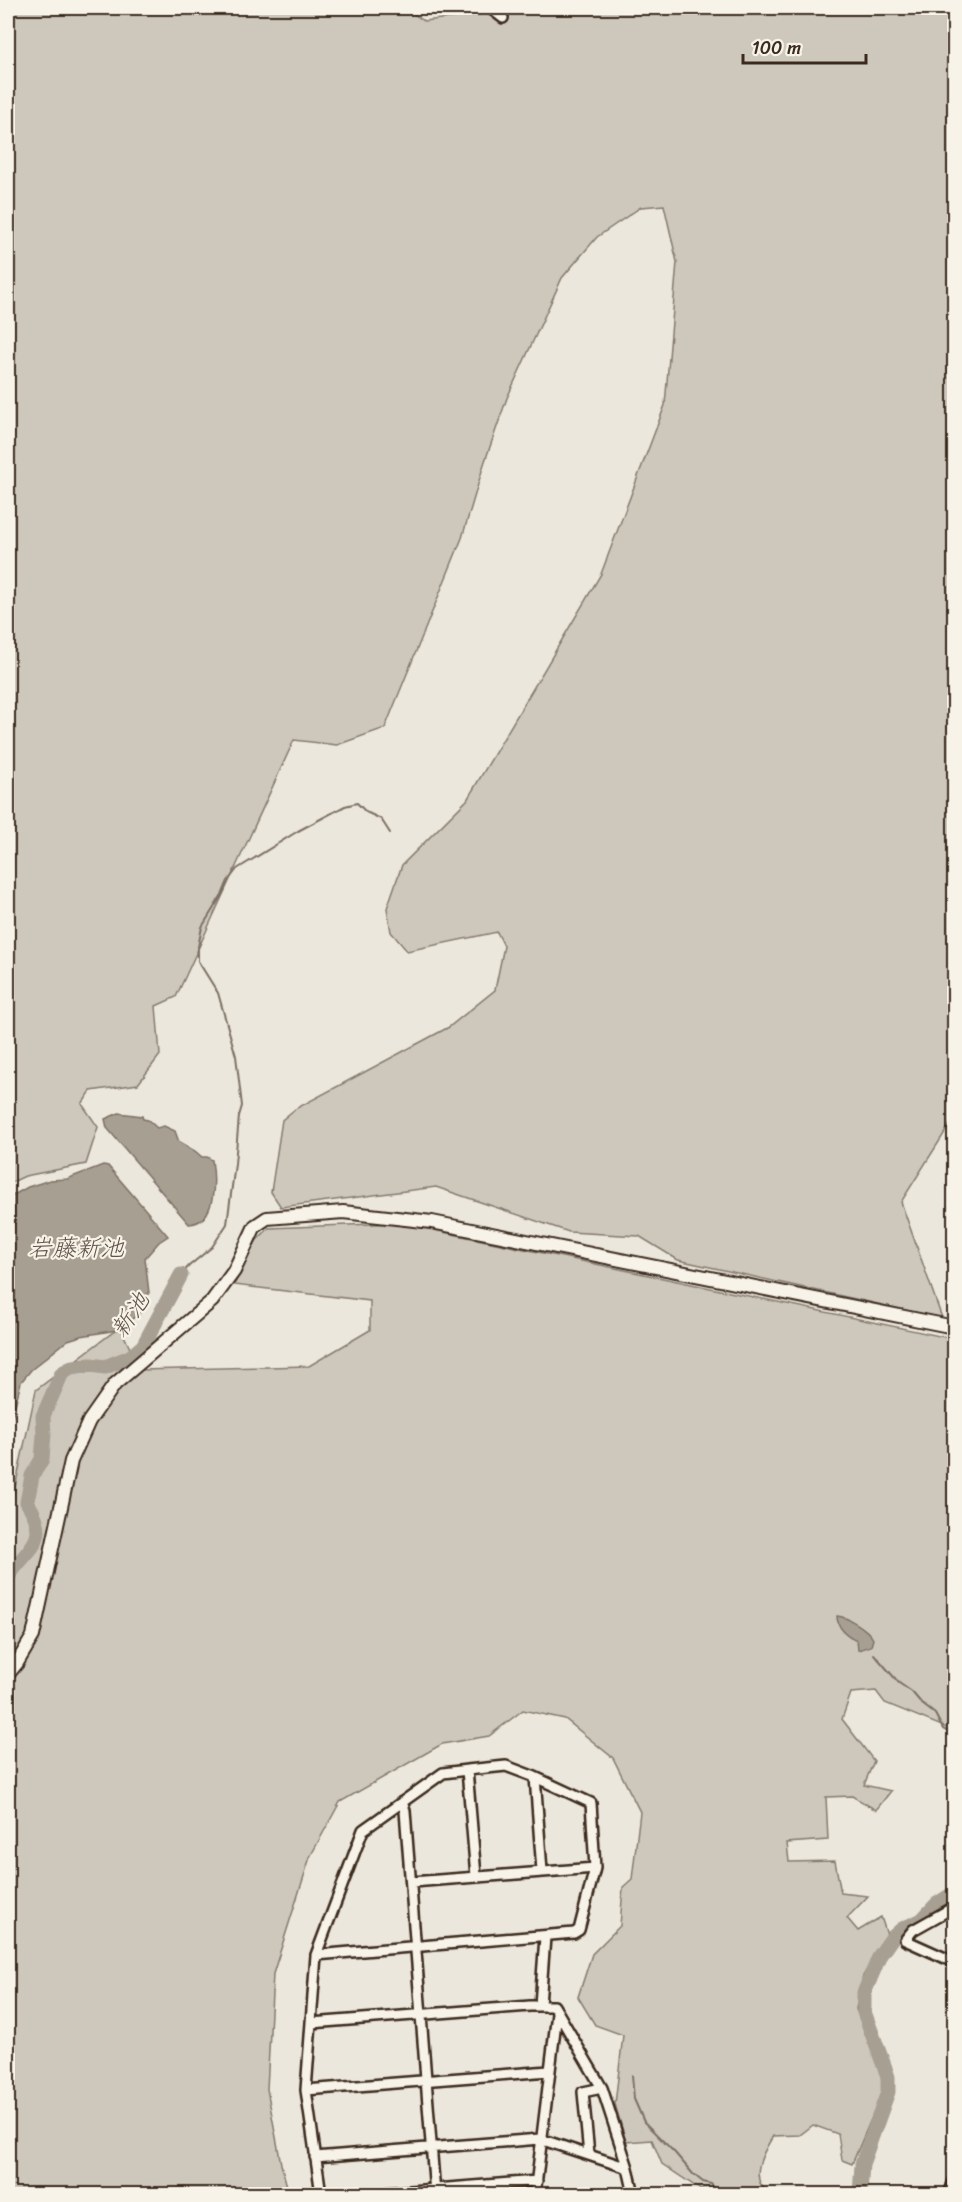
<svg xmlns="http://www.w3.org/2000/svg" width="962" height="2202" font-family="Sriracha,'Klee One',sans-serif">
  <rect width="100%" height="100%" fill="#ece7dc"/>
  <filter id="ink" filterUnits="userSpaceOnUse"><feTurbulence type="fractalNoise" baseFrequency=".0167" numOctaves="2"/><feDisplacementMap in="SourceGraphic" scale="12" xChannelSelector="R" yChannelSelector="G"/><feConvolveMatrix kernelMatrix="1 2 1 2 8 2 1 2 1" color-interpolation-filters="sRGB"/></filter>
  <g filter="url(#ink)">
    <path fill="#cec8bc" stroke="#84796d" stroke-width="1.5" d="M8,8H405L424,21L485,14L507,8H954V1118L901,1202L942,1318L678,1260L639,1236L569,1232L436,1187L281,1207L271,1192L282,1120L295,1109L449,1027L495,990L504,946L497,932L407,951L391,932L387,908L402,865L467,800L601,574L665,405L677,262L664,205L641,207L597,237L562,278L507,398L484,464L462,538L385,728L337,745L294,740L176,997L156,1006L160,1055L138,1084L91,1091L82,1104L98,1127L86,1164L25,1176L8,1184Z
      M400,1223L954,1339V1731L885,1703L876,1691L851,1693L842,1719L874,1761L864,1785L891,1791L876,1810L852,1796L826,1797L828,1840L787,1843L789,1862L835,1861L841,1893L868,1896L847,1918L858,1931L881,1917L887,1935L863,1976L856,2009L885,2086L852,2164L842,2160L838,2134L813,2125L800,2135L773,2136C762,2154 747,2181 771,2194H707L662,2164L652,2140L626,2142L615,2104L623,2035L595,2025L578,1997L592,1954L620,1926L623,1887L632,1879L640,1812L613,1758L565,1719L523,1710L489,1736L442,1744L340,1802L310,1857L273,1974L267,2089L281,2164L289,2194H8V1520L36,1390L120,1327L140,1370L309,1366L370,1330V1301L234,1285L256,1241L269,1228Z"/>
    <path fill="#a89f93" stroke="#7c7064" stroke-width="1.5" d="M119,1113L142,1116L143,1119L148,1120L157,1128L164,1126L175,1131L179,1142L195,1151L202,1157H207L212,1160C215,1179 217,1223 189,1224L107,1128L105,1119Z
      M103,1165L108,1166L168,1236L159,1242L145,1258L149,1293L140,1303L139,1315L128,1321L123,1329L81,1336L68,1340L31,1370L21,1382L8,1433V1198L28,1187L50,1180L67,1179Z
      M837,1616C848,1617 868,1629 873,1639L871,1646L858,1650L857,1640C847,1636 837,1628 837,1616Z"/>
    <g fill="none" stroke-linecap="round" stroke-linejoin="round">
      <path stroke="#7c7064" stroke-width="2" d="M181,1275L189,1266L212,1247L227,1224L235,1164L239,1116L242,1106L236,1056L218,993L198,961V947L202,927L223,893L228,881L237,869L298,831L345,806L357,803L366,812L381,819L390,833
        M874,1654L899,1683L912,1692L922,1704L935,1714L943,1729L954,1735
        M632,2075L634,2099L644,2122L675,2153L693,2174L703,2182L711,2184L720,2194"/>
      <path stroke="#a89f93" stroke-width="15" d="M8,1577C27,1547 53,1542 27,1502L32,1476L42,1459L44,1434L43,1416L62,1373L73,1367L91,1365L105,1367L130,1357L143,1346L181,1275
        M860,2194L862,2164L888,2092V2077L885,2068L864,2012V1993L880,1955L892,1938L902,1929L922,1920L937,1904L954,1893"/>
      <g stroke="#3b2a1e" stroke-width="14">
        <path id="minor" d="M490,8L503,18
          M467,1770L476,1876
          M535,1777L542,1871
          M402,1802L405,1811L435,2194
          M412,1882L595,1868
          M954,1907L913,1930L905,1940L954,1962
          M316,1955L574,1933L579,1930L595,1868L591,1803L535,1777L506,1766L467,1770L443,1773L363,1830L316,1955L306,2090L321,2194
          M540,2005L545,1937
          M311,2023L530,2006H554L602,2088L628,2168L634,2194
          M306,2090L549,2071
          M589,2155L583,2092L602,2088
          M315,2157L540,2139L628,2168
          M372,2194L537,2181
          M535,2194L557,2013
          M949,2194L954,2181"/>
      </g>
      <g stroke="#3b2a1e" stroke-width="16">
        <path id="tertiary" d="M8,1674L17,1663L33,1636L71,1461L89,1421L115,1384L212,1301L234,1271L255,1226L267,1218L343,1212L432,1222L954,1327"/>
      </g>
      <use href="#minor" stroke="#f7f3e8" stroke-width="9"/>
      <use href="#tertiary" stroke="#f7f3e8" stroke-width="12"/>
    </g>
  </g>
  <g text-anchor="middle" stroke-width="4.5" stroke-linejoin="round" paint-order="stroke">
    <g font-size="24" font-style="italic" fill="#615347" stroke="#f7f3e8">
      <text x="76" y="1256">岩藤新池</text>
      <text transform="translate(130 1315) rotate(-56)" y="8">新池</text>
    </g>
  </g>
  <rect width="962" height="2202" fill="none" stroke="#f7f3e8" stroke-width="30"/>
  <rect x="15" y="15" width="932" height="2172" fill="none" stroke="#3b2a1e" stroke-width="2" filter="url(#ink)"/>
  <path d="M743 54v9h123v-9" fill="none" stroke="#3b2a1e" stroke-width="3"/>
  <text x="752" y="54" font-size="18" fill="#3b2a1e" stroke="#f7f3e8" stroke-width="4.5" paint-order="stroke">100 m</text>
</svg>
